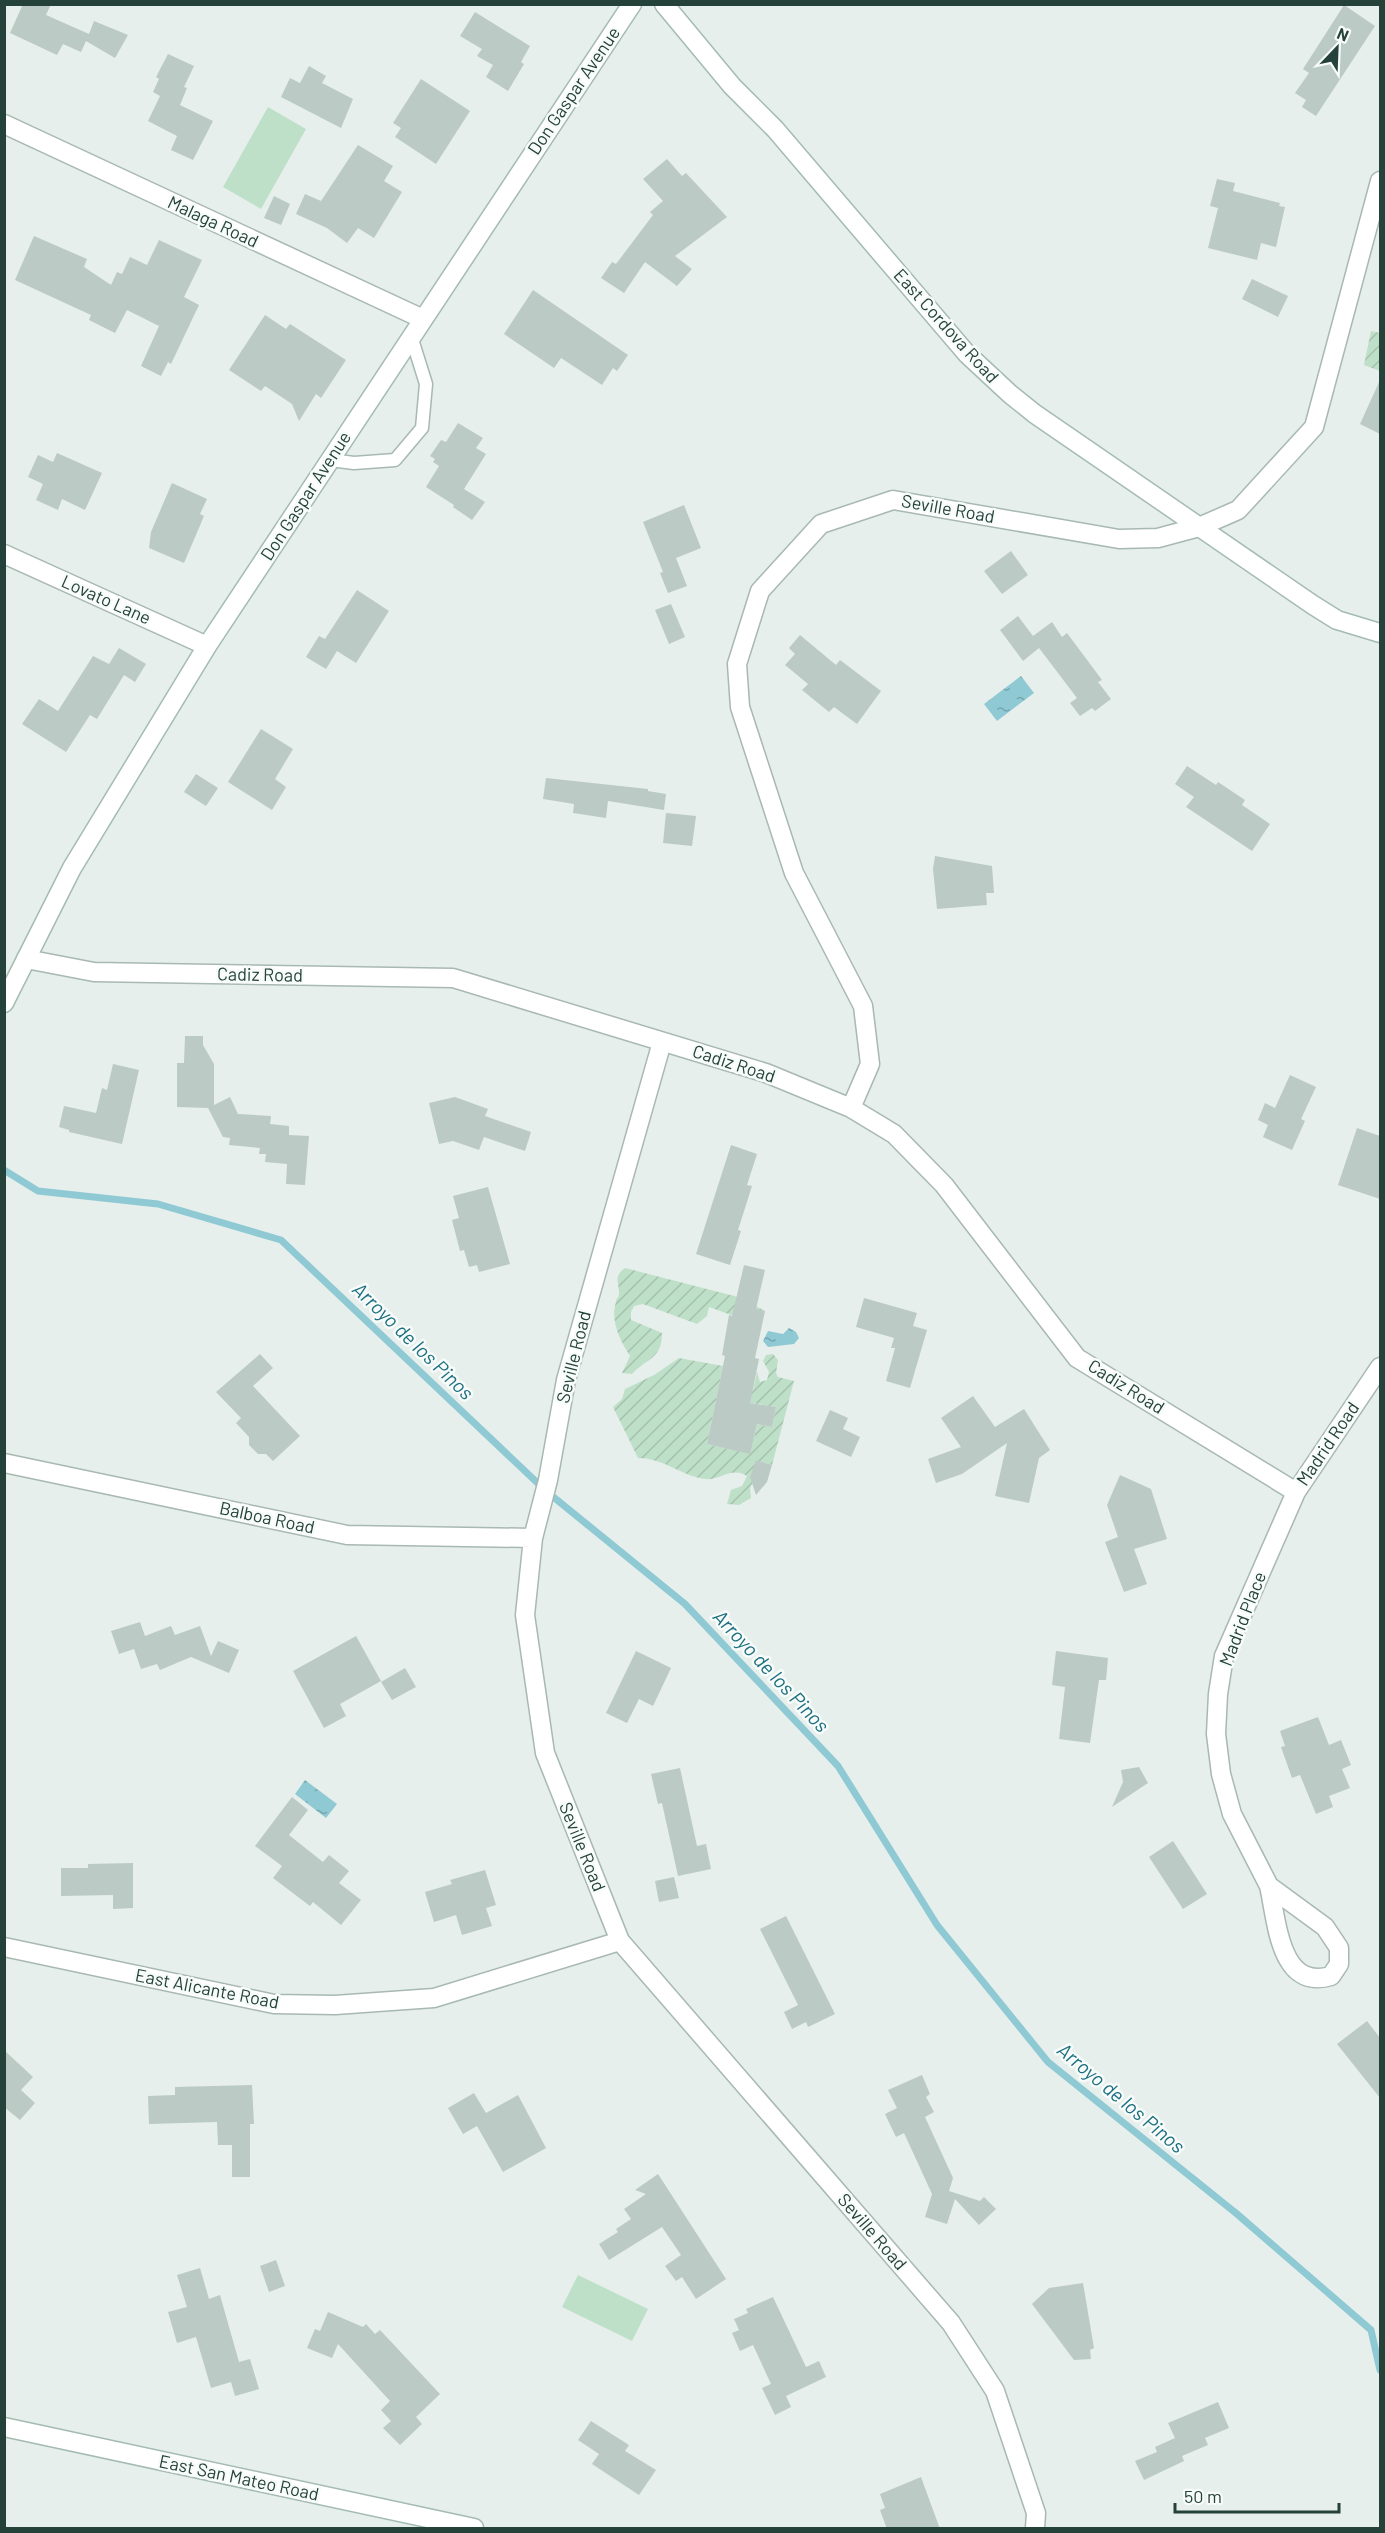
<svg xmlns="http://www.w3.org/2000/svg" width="1385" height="2533" font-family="Barlow,sans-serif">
  <defs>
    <pattern id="garden-furrows" width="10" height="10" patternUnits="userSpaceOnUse" patternTransform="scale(1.5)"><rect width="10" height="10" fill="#bfe0c8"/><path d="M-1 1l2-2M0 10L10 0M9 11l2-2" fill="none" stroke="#a4c1ad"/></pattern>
    <pattern id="water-ripples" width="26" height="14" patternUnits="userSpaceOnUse" patternTransform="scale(1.5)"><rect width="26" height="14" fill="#8ec9d4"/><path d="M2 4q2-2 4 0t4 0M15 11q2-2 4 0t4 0" fill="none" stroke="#74a5ad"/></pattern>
  </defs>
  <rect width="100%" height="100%" fill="#e6efeb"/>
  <path fill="url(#garden-furrows)" d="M1371,331L1380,333V371L1364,365Z
    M625,1268L742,1298L765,1311L734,1316L709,1307L707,1316L697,1324L643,1304L634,1306L631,1312V1320L662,1333C662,1359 648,1357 632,1374L622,1373L630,1356C620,1340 610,1321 616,1302C617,1295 619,1300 619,1293C619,1281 613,1277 625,1268Z
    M773,1354L778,1360L776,1373L778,1377L794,1381L772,1465L756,1460L752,1484L750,1488L751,1498L739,1505L727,1504L731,1490L742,1486L747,1476C731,1466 720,1481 706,1479C683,1477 664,1458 638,1458L613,1407L622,1399L625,1389L654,1375L679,1358L723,1366L707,1444L734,1450L754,1438L757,1424L772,1427L776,1407L745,1402L753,1390L757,1372L760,1382L767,1380L769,1372L763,1361L766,1355Z"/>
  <path fill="#bfe0c8" d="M268,107L306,129L261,209L223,187Z
    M578,2275L648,2309L632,2341L562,2307Z"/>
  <path fill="url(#water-ripples)" d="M1021,676L1034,693L997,721L984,704Z
    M789,1328L796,1332L799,1338L794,1344L768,1347L763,1341L768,1331L783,1334Z
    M305,1780L337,1804L326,1818L295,1794Z"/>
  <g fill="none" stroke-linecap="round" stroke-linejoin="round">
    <path stroke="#8ec9d4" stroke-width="7" d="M4,1170L38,1191L158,1204L281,1240L546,1491L685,1604L838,1766L937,1925L1048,2062L1237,2214L1371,2330L1380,2370"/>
  </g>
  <path fill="#bbcac4" d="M23,4H51L46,15L89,34L94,21L128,35L115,58L86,41L81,52L63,44L57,55L10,33Z
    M1344,5L1375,26L1316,116L1302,107L1306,100L1295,93L1309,73L1303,69Z
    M475,12L530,46L521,62L524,64L508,91L486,77L493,65L477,56L482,49L460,36Z
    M168,54L194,66L184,87L187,88L180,105L213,121L193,160L171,150L177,136L148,121L160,96L153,92L159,79L156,77Z
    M309,66L326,76L322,83L353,99L341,128L281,97L290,78L300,83Z
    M421,79L470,111L436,164L395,137L401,128L393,123Z
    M358,145L393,166L384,181L402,192L374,238L358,228L347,243L327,228L296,214L305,194L321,201Z
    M667,159L682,176L686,173L727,217L675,256L692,269L677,286L645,262L624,293L601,278L612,262L616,264L653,215L650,212L663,201L643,179Z
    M1217,179L1235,183L1233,191L1280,203L1279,206L1285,207L1276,247L1261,243L1257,260L1208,248L1218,208L1210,206Z
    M274,196L290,204L281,225L264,218Z
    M34,236L87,259L84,267L111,285L117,272L122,274L130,257L147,265L159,240L202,260L184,297L199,305L171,364L168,362L161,376L141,366L159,326L127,310L115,333L89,320L91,315L15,280Z
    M1252,279L1288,296L1278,317L1242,299Z
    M533,290L628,355L617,371L613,368L602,385L561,358L554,368L504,334Z
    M265,315L286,329L290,324L346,360L321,398L316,394L299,421L292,404L265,386L261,391L229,370Z
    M1380,380V434L1360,424Z
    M458,423L483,438L476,448L486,454L464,489L485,502L472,520L453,507L454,505L426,487L439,466L433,462L435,459L430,456L441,440L446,442Z
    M57,453L102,473L85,510L62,499L58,510L36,500L43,484L28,477L38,455L53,462Z
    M172,483L207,499L200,514L204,516L184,563L149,548L151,532Z
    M684,505L701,548L676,558L687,586L668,593L660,573L663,572L643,522Z
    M1011,551L1028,575L1002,594L984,571Z
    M357,590L389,611L356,663L337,651L326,669L306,657L319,636L325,639Z
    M671,604L685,637L669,644L655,610Z
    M1018,616L1033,636L1052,622L1062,637L1067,633L1102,680L1098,682L1111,699L1095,711L1092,708L1080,716L1070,703L1077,698L1039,648L1023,661L1000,630Z
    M800,635L836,665L840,660L881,691L857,724L834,707L829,712L802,690L808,684L785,665L795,654L789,648Z
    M119,648L146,664L135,682L124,675L97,719L90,715L66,752L22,724L39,699L58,711L93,656L109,664Z
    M261,729L293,749L275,779L286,787L272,810L228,782Z
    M1187,766L1216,785L1218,782L1245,800L1242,805L1270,824L1252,851L1186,807L1194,797L1175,784Z
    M196,774L218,788L206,806L184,792Z
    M546,778L648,789V791L666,794L664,810L608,801L606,818L573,813L574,804L543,799Z
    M666,813L696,816L692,846L663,843Z
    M935,856L992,866L994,893H986L987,905L937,909L933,869Z
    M185,1036H203V1045L214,1064V1105L230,1097L238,1114L271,1116L270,1124L289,1126V1135L309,1136L305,1185L286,1184L287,1164L265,1162L266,1154H259L260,1148L229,1145L230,1138L223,1137L208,1108L177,1107V1063H184Z
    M113,1064L139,1070L122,1144L69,1132V1130L59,1127L64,1106L96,1113L102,1088L107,1090Z
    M1290,1075L1316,1087L1301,1119L1305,1121L1292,1150L1263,1137L1268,1125L1258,1120L1265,1103L1275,1108Z
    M455,1097L488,1109L485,1116L531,1132L525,1151L484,1137L479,1150L453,1141L439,1144L429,1103Z
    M1357,1128L1380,1136V1199L1338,1185Z
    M731,1145L757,1154L747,1185L752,1186L738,1230L741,1231L730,1265L696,1254Z
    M488,1187L510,1264L479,1272L477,1265L469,1267L464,1250L460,1251L452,1220L459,1218L453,1196Z
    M744,1265L765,1270L756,1309L765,1311L755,1358L759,1359L750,1403L776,1407L772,1427L757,1424L750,1454L707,1444L725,1356L722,1355L729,1315L732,1316Z
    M864,1298L917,1313L913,1326L927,1330L910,1388L886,1381L895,1348H891L894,1338L856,1327Z
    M260,1354L273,1368L253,1386L300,1436L273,1461L266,1454H258L249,1445V1437L236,1423L241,1418L216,1392Z
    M973,1396L995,1427L1024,1409L1050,1450L1039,1458L1029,1503L995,1496L1007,1443L962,1474L936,1483L928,1459L961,1447L941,1418Z
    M830,1410L848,1418L843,1429L860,1437L851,1457L816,1441Z
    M756,1460L772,1465L767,1482L756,1495L750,1477Z
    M1120,1475L1151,1489L1167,1539L1134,1549L1147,1584L1124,1592L1105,1542L1118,1537L1107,1505Z
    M140,1622L145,1636L171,1626L175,1635L200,1626L211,1656L218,1641L239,1650L229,1673L191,1657L160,1670L157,1664L141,1669L134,1649L119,1654L111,1631Z
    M356,1636L381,1681L340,1704L346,1716L324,1728L293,1671Z
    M636,1651L671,1668L653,1706L639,1699L627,1723L606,1713Z
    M1056,1651L1108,1658L1106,1680H1099L1090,1743L1059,1739L1065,1687L1052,1685Z
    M405,1668L416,1687L392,1700L381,1682Z
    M1318,1717L1329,1745L1341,1740L1351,1765L1342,1769L1350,1788L1329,1796L1333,1807L1316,1814L1300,1775L1292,1778L1281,1747L1285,1746L1280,1731Z
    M1139,1767L1148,1783L1112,1807L1123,1782L1121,1770Z
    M680,1768L697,1846L706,1844L711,1869L678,1876L662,1803L658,1804L651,1774Z
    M292,1797L308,1810L289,1835L323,1862L329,1855L349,1871L339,1883L361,1900L341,1925L313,1902L310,1906L273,1878L282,1866L255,1846Z
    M1173,1841L1207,1894L1183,1909L1149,1857Z
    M133,1863V1908L113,1909V1895L61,1896V1868H88V1864Z
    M485,1870L496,1905L486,1908L492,1926L462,1935L456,1915L434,1922L425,1892L452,1884L450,1880Z
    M674,1877L679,1898L659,1902L655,1881Z
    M786,1916L835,2014L808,2027L806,2022L792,2029L784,2012L798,2005L760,1929Z
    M1367,2021L1380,2038V2098L1337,2044Z
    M4,2050L33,2077L21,2090L35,2103L20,2120L4,2107Z
    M922,2075L930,2094L926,2097L934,2112L925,2117L953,2178L949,2191L980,2201L984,2197L996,2209L979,2225L955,2199L947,2224L925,2217L932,2194L904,2133L896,2137L885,2114L897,2108L888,2090Z
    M252,2085L254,2124H250V2177H232V2145H218L217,2122L149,2124L148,2096L175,2095V2087Z
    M474,2093L486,2113L518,2095L546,2148L503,2172L477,2126L463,2134L448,2108Z
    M658,2174L726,2279L696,2299L682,2277L676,2281L665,2266L681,2255L662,2227L609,2260L599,2244L618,2232L616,2229L631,2219L624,2209L646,2194L635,2190Z
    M276,2260L285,2286L269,2292L260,2266Z
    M200,2268L209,2299L220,2295L239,2362L250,2359L259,2389L235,2396L231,2382L211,2388L196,2337L177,2343L168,2312L187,2307L177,2275Z
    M1083,2283L1094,2348L1090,2350L1091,2359L1074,2360L1032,2304L1049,2288Z
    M773,2297L806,2367L819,2361L826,2377L786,2396L791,2407L775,2415L762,2388L771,2384L753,2345L740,2351L732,2333L739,2330L734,2319L748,2313L746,2309Z
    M328,2312L363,2327L366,2324L375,2334L380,2330L440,2394L416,2417L422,2424L400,2445L383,2428L391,2421L381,2410L390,2401L338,2344L332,2358L307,2348L315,2329L320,2331Z
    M1218,2402L1229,2428L1205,2438L1208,2445L1182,2456L1184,2461L1144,2480L1135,2461L1157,2452L1155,2447L1175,2438L1168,2423Z
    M591,2421L629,2445L625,2451L656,2470L639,2495L592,2464L599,2454L578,2440Z
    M921,2477L940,2529H887L880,2510L885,2508L880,2494Z"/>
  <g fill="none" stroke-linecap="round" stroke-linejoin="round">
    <g stroke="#a8b8b2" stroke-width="15">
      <path id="lane" d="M330,460L354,463L395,460L422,428L426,384L411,336"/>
    </g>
    <g stroke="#a8b8b2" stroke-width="21">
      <path id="street" d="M4,124L423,319
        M4,554L207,646
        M26,959L94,972L453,978L766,1073L851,1108L894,1134L944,1185L1077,1358L1296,1492
        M662,1042L566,1380L548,1480L533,1538L525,1615L545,1753L620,1941L951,2323L995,2391L1036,2513L1035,2528
        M851,1108L870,1064L863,1006L794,873L740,707L737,664L760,591L821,524L893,500L1119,539L1158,538L1199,527L1238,510L1314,427L1380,181
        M4,1463L347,1535L533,1538
        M1269,1886C1277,1920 1279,1991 1331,1976L1339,1964V1948L1325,1927L1269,1886L1232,1814L1221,1774L1216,1734L1218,1694L1224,1656L1296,1492L1380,1367
        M4,1947L274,2004L335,2005L434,1998L620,1941"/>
    </g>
    <g stroke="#a4bbb3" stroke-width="21">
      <path id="secondary" d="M664,4L732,86L775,129L967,354L1010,394L1035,414L1313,605L1337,620L1380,633
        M4,1003L72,868L207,646L632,4
        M4,2427L474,2528"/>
    </g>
    <use href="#lane" stroke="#fff" stroke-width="12"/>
    <use href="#street" stroke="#fff" stroke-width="18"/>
    <use href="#secondary" stroke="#fff" stroke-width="18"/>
  </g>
  <g text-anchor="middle" stroke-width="5" stroke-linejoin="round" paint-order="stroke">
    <g font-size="18" fill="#24423a" stroke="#f7fbf9">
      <text transform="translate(574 91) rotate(-56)" y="6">Don Gaspar Avenue</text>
      <text transform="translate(213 222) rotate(25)" y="6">Malaga Road</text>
      <text transform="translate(946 326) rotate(48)" y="6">East Cordova Road</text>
      <text transform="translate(306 496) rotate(-57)" y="6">Don Gaspar Avenue</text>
      <text transform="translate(948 509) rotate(10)" y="6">Seville Road</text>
      <text transform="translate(106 600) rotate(24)" y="6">Lovato Lane</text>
      <text transform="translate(260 975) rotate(1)" y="6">Cadiz Road</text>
      <text transform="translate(734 1064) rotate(18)" y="6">Cadiz Road</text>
      <text transform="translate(574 1357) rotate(-76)" y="6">Seville Road</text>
      <text transform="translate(1126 1387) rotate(32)" y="6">Cadiz Road</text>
      <text transform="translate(1328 1444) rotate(-56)" y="6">Madrid Road</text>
      <text transform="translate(267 1518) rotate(12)" y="6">Balboa Road</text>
      <text transform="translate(1243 1619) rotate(-69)" y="6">Madrid Place</text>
      <text transform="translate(582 1847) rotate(68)" y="6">Seville Road</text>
      <text transform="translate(207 1989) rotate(11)" y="6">East Alicante Road</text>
      <text transform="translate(872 2232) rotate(49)" y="6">Seville Road</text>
      <text transform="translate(239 2478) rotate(12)" y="6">East San Mateo Road</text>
    </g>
    <g font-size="20" font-style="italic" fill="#1c6f80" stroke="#f7fbf9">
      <text transform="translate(413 1341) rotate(44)" y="7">Arroyo de los Pinos</text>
      <text transform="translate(771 1671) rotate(47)" y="7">Arroyo de los Pinos</text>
      <text transform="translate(1121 2098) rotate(40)" y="7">Arroyo de los Pinos</text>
    </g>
  </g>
  <rect width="1385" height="2533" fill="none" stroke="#24423a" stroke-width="12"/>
  <g transform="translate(1337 48) rotate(23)" stroke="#f7fbf9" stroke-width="4.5" paint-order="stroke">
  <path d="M0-4.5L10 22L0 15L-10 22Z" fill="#24423a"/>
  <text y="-9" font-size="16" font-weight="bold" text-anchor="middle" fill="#24423a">N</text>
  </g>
  <path d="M1175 2503v9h164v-9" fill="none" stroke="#24423a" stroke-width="3"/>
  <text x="1184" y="2503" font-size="18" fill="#24423a" stroke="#f7fbf9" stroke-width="4.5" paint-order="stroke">50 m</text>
</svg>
